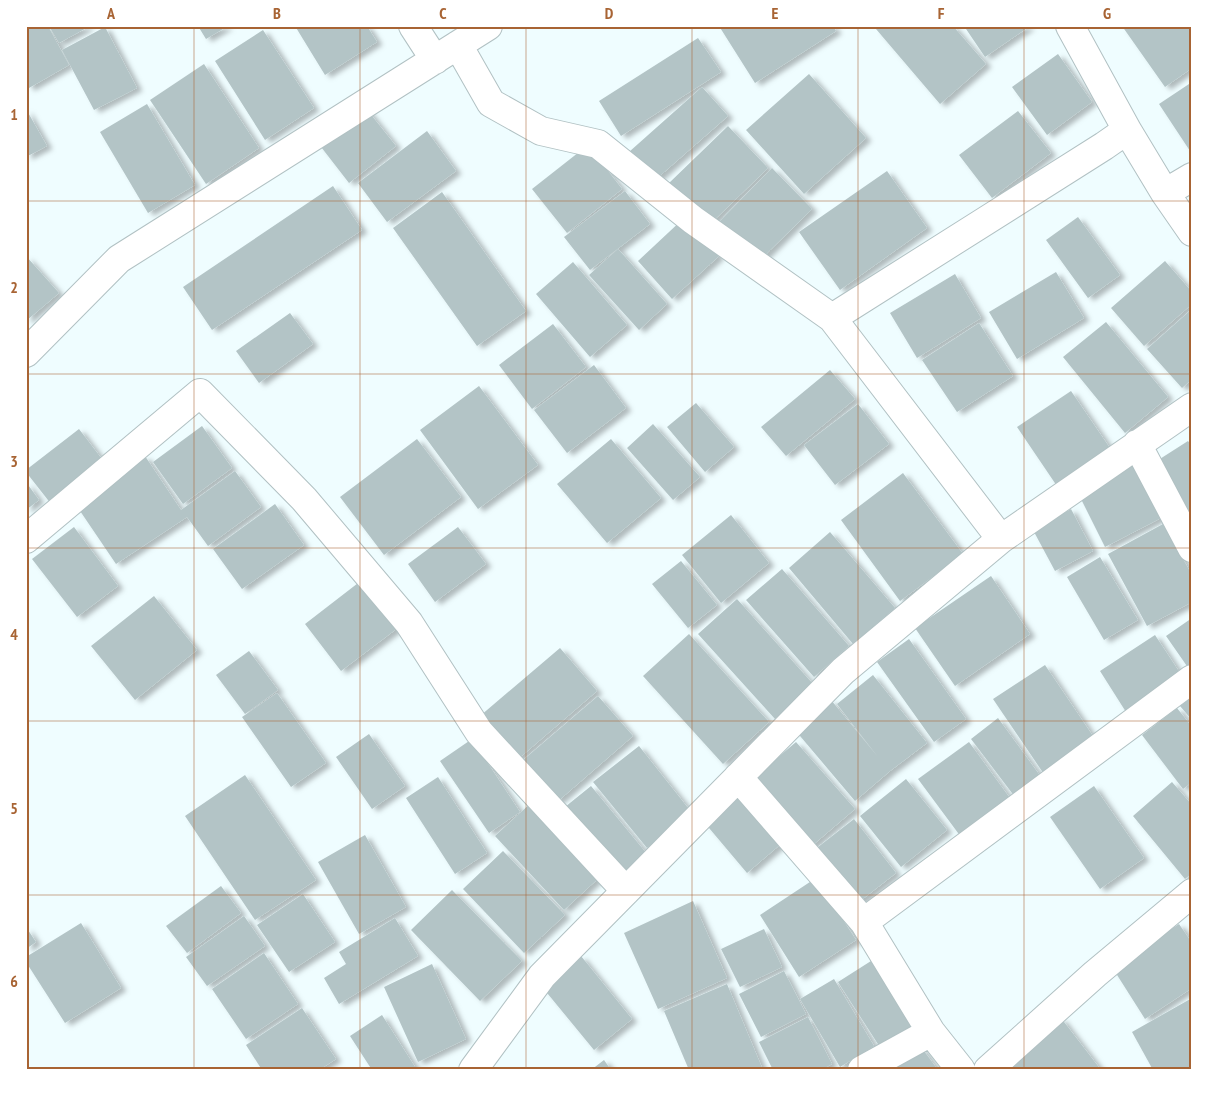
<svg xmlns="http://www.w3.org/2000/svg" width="1218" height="1096" font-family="'PT Sans Narrow',sans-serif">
  <defs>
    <filter id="shadow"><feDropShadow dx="5.5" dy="3" stdDeviation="2.5" flood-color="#0004"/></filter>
  </defs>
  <rect width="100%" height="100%" fill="#effdff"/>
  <path fill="#b3c4c6" filter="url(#shadow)" d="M26,26H48L69,65L29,88L26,83Z
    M49,26H90L59,43Z
    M198,26H228L206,39Z
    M295,26H367L377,42L325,75Z
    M719,26H833L836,31L755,83Z
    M879,26H953L986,64L940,104L876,29Z
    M964,26H1030L985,57Z
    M1122,26H1192V68L1165,87Z
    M105,27L137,88L94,110L62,50Z
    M263,30L314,108L265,140L215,61Z
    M698,38L721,72L621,136L599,101Z
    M1058,54L1092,102L1047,135L1012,87Z
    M204,64L259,148L206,184L150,100Z
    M809,74L866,138L804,194L746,130Z
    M1192,82V154L1159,104Z
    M702,87L728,116L654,181L629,152Z
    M147,104L195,185L148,213L100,132Z
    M364,106L396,146L349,183L318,143Z
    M26,109L47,146L26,157Z
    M1018,111L1051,153L992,198L959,155Z
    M728,126L768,168L708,226L668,184Z
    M427,131L456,171L387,222L358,183Z
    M588,145L622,189L567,233L532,189Z
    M772,168L812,209L758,262L719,222Z
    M887,171L927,228L840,290L799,232Z
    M333,186L362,230L212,330L183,287Z
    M625,191L650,224L590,270L564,237Z
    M442,192L526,311L477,346L393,228Z
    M1078,217L1120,275L1088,298L1046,240Z
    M684,218L719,256L672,299L638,261Z
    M618,249L667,304L639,330L589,275Z
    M26,256L59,293L26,321Z
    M1165,261L1192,292V304L1144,346L1111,308Z
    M573,262L627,325L590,357L536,294Z
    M1056,272L1084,318L1017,359L989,312Z
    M955,274L981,318L917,358L890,313Z
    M1192,309V379L1182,388L1147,349Z
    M290,313L313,344L259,383L236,351Z
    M1106,322L1168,397L1125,433L1063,357Z
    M979,323L1013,376L957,412L922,360Z
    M553,324L586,367L532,409L499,365Z
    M594,365L626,408L567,453L534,410Z
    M830,370L855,399L786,456L761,427Z
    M479,386L538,465L478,509L420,430Z
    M1071,391L1114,454L1061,492L1017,427Z
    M696,403L734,447L705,472L667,427Z
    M858,404L889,444L835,485L804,445Z
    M653,424L700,477L673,500L627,448Z
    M202,426L232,468L183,504L153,462Z
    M79,429L108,467L55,509L26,472V470Z
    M417,439L461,497L384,555L340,497Z
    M611,439L661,498L607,543L557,484Z
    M1188,441L1192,446V514L1186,518L1152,464Z
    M145,456L181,510L235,471L261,507L208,546L187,517L116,564L74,502Z
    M1134,464L1161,518L1105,547L1078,493Z
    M903,473L963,554L900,601L841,520Z
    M26,482L39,500L26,510Z
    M275,504L304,545L242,589L213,549Z
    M1071,509L1093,551L1055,571L1033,530Z
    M731,515L769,563L721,603L682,555Z
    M1163,524L1192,575V602L1147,626L1108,554Z
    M74,527L118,586L77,617L32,559Z
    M458,527L486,564L435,602L408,564Z
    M830,532L895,608L853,644L789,568Z
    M1100,557L1138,620L1104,640L1067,577Z
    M681,561L717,605L688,628L652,584Z
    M782,569L849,646L814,677L746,600Z
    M991,576L1030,634L955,686L915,628Z
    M362,580L399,627L341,671L305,624Z
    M154,596L197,650L135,700L91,646Z
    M737,599L813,684L775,719L698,634Z
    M1192,618V667L1189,669L1166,636Z
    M689,634L769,722L723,764L643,676Z
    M1155,635L1182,676L1126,712L1100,671Z
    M909,639L966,719L934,742L877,662Z
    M560,648L597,691L517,760L480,716Z
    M249,651L278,690L245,714L216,675Z
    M1045,665L1099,745L1048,780L993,699Z
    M873,675L927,743L890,771L855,801L795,730L831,700L878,757L837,704Z
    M277,693L326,763L291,787L242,717Z
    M598,696L633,736L557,802L522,761Z
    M1192,697V720L1180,706Z
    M1177,708L1192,727V782L1183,789L1142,735Z
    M998,718L1041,777L1015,797L971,739Z
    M369,734L405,786L372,809L336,757Z
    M472,739L520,812L489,833L440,761Z
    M796,742L855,809L807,850L749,782Z
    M969,742L1012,801L961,837L918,779Z
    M639,746L692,813L647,848L593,782Z
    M245,775L316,880L255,920L185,816Z
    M438,777L487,853L455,874L406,798Z
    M906,779L947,830L901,867L860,816Z
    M1172,782L1192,805V873L1185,879L1133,816Z
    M591,786L647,854L617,879L560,811Z
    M1094,786L1144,858L1100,889L1050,817Z
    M738,792L782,843L747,873L704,822Z
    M533,801L602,875L564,910L495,836Z
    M854,819L896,873L855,905L813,851Z
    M365,835L406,907L359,934L318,862Z
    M503,851L565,915L524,953L463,889Z
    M816,878L856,940L799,977L760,915Z
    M221,886L241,913L187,953L166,926Z
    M452,890L522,961L480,1001L411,930Z
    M303,894L335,942L289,972L257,925Z
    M693,901L727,978L658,1009L624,933Z
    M244,916L265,946L207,986L186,957Z
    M395,918L418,956L339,1004L324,978L346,964L339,952Z
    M81,923L121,988L65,1023L26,962V957Z
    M1179,924L1192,943V988L1145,1019L1112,967Z
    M26,927L36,942L26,949Z
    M764,929L782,967L740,987L721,949Z
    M264,953L298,1004L246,1039L212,989Z
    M581,956L632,1019L594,1050L543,988Z
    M871,961L918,1033L885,1055L838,982Z
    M432,964L466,1039L418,1062L384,987Z
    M784,971L806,1014L761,1037L739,994Z
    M834,979L874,1046L840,1067L800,999Z
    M727,984L763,1070H689L664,1011Z
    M1192,998V1070H1153L1132,1032Z
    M302,1008L336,1059L319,1070H262L246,1045Z
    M382,1015L417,1070H372L350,1036Z
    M808,1017L832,1064L821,1070H773L759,1042Z
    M1061,1018L1101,1070H992Z
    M921,1047L938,1070H890Z
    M604,1060L611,1070H591Z"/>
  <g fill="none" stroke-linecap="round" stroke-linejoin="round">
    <g stroke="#b1c1c3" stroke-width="30">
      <path id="minor" d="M413,26L435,60
        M458,45L491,103L541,131L598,144L693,220L832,318
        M1127,130L1165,193L1192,232
        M1165,193L1192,177
        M26,353L119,259L488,26
        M1137,444L1192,548
        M26,539L200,393L304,499L409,623L479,732L626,891
        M1001,539L832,318L1104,146L1127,130L1070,26
        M738,777L864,922
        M931,1032L864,922L1192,679
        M473,1070L542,976L843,671L1001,539L1192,407
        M862,1070L931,1032L961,1070
        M988,1070L1095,974L1192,893"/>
    </g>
    <use href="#minor" stroke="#fff" stroke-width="28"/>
  </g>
  <path fill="none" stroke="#a86434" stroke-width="1" stroke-opacity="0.55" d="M194,26V1070M360,26V1070M526,26V1070M692,26V1070M858,26V1070M1024,26V1070M26,201H1192M26,374H1192M26,548H1192M26,721H1192M26,895H1192"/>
  <rect width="1218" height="1096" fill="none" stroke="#ffffff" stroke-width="55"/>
  <rect x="28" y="28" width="1162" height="1040" fill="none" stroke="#a86434" stroke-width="2"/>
  <g font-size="16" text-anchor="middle" font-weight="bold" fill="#a86434">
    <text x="111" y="19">A</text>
    <text x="277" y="19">B</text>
    <text x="443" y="19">C</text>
    <text x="609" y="19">D</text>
    <text x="775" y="19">E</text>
    <text x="941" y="19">F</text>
    <text x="1107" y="19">G</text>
    <text x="14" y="120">1</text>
    <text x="14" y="293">2</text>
    <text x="14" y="467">3</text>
    <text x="14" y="640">4</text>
    <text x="14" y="814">5</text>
    <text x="14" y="987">6</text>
  </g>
</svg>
